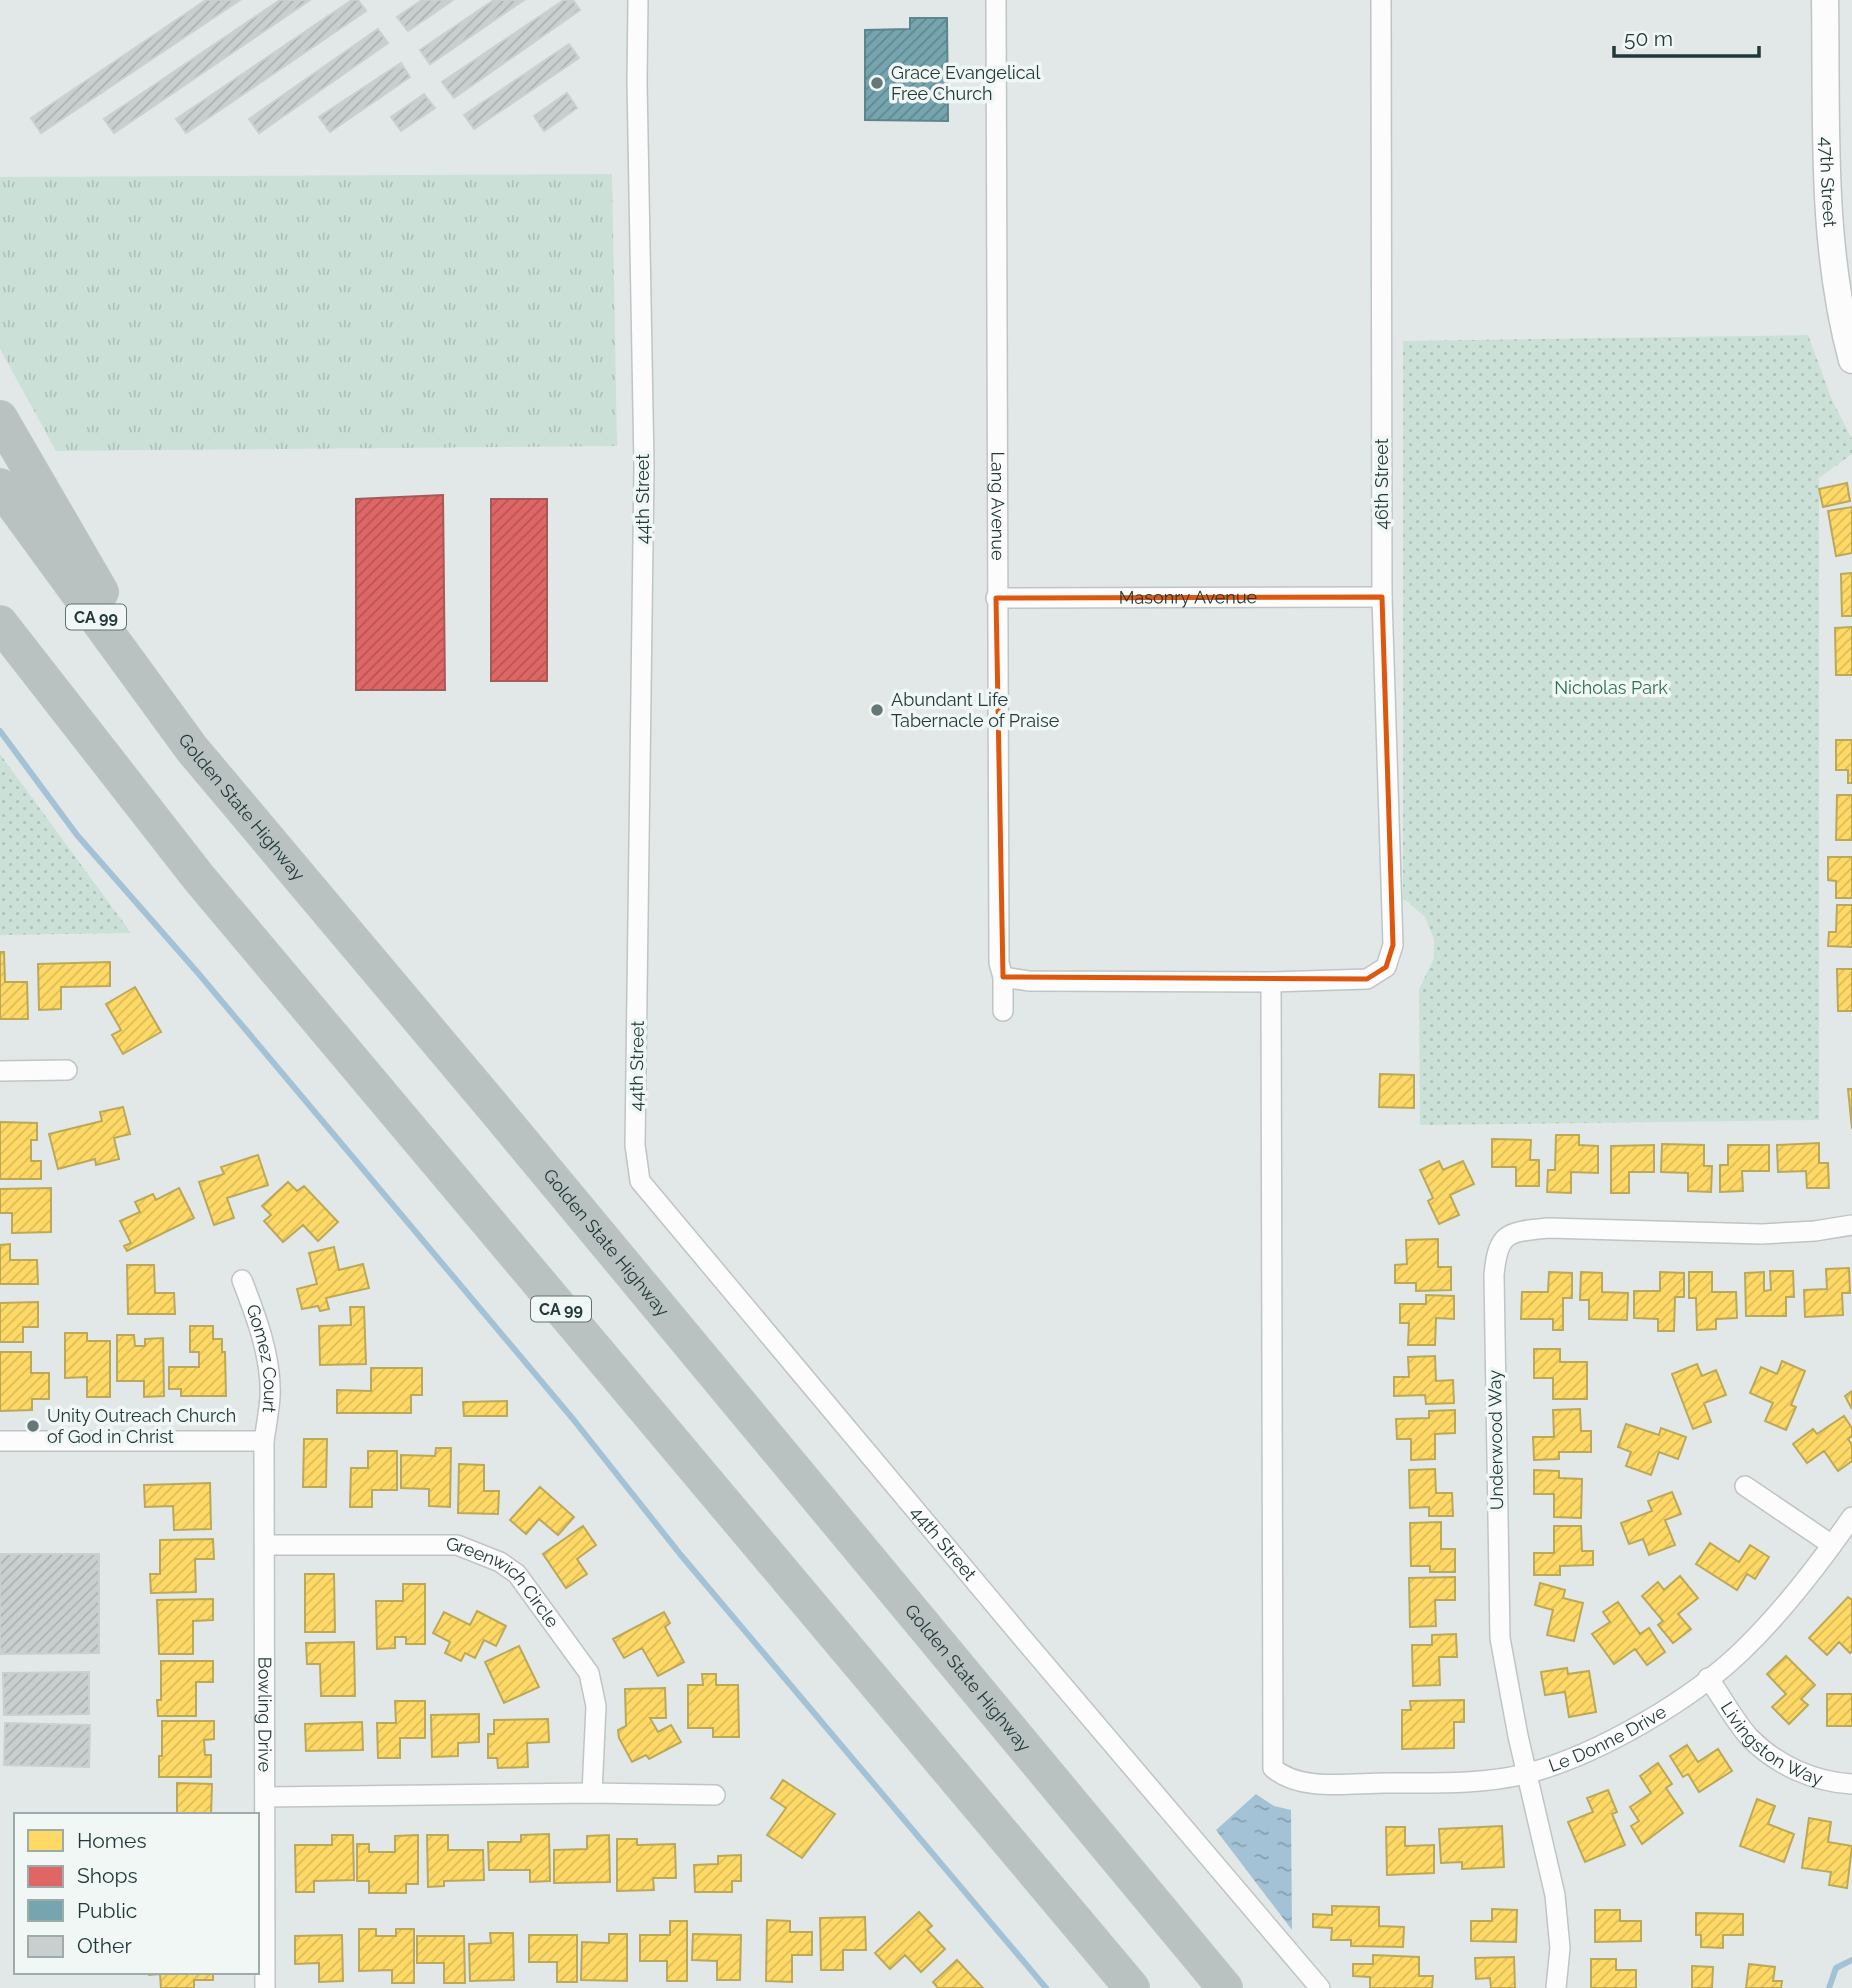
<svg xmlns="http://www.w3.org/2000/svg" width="1852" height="1988" font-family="Raleway,sans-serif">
  <defs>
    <pattern id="grass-tufts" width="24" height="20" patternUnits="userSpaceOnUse" patternTransform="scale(1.75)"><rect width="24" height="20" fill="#cbe1d7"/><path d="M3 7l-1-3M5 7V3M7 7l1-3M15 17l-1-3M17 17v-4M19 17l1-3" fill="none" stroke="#aec2b9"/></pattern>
    <pattern id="park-dots" width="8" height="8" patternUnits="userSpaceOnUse" patternTransform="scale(1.75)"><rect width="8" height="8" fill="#cbe1d7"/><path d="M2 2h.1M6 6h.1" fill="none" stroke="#aec2b9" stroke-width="1.8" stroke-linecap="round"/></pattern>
    <pattern id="water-ripples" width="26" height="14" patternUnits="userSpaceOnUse" patternTransform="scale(1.75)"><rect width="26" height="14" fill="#a4c2d6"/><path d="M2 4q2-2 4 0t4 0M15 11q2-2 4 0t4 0" fill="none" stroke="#859faf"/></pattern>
    <pattern id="homes-hatch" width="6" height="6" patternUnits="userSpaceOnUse" patternTransform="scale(1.75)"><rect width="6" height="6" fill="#ffd966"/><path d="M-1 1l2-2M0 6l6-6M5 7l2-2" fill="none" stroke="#dabb59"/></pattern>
    <pattern id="shops-hatch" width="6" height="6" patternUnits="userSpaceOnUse" patternTransform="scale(1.75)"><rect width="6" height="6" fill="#e06666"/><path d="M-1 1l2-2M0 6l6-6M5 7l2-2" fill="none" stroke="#b55555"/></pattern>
    <pattern id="public-hatch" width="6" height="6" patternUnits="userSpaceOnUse" patternTransform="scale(1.75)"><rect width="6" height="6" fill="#76a5af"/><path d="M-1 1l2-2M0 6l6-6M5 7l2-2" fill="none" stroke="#60878f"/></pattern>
    <pattern id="building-hatch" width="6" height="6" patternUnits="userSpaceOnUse" patternTransform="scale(1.75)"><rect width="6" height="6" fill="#c9cfce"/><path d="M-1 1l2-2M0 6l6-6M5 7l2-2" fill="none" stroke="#acb2b2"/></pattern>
  </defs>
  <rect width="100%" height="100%" fill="#e2e8e7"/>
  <path fill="url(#grass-tufts)" d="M612,174L617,446L56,451L0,349V177Z"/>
  <path fill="url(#park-dots)" d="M1808,335L1832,400L1852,439V454L1819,478V1120L1420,1125L1419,989L1434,958V939L1425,917L1403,898V341Z
    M0,754L131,933L0,935Z"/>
  <path fill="url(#water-ripples)" d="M1256,1794L1274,1806L1291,1810L1292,1930L1216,1830Z"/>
  <path fill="url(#homes-hatch)" stroke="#bca958" stroke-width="2" d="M1847,483L1850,501L1823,507L1819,489Z
    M1852,507V553L1836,556L1828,511Z
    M1852,573V616H1842L1841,574Z
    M1852,627V675H1836L1835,628Z
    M1836,740H1852V783H1848V770H1836Z
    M1837,795H1852V840H1836Z
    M1828,857H1852V898H1836V881L1828,880Z
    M1837,905H1852V947L1828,946L1829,932H1836Z
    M0,952H4L5,982H27L28,1019H0Z
    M110,962V986L61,987V1009L39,1010L38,964Z
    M1837,969H1852V1011H1838Z
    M135,987L161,1032L123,1054L112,1035L121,1030L106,1004Z
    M1380,1074L1414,1075V1108L1379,1107Z
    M1848,1089H1852V1129Z
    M123,1107L130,1134L114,1138L119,1159L96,1165L95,1159L58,1169L49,1134L102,1121L100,1112Z
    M0,1122L37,1123V1140H31V1161H41V1179H0Z
    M1556,1135H1579V1145L1598,1146V1173L1571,1172V1193L1547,1192L1548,1170H1555Z
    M1492,1139L1531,1140L1530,1160H1539V1186H1516V1167H1492Z
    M1819,1143V1163H1828L1829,1188H1807L1806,1171L1778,1172L1777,1145Z
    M1662,1144L1704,1145V1166H1712L1711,1192L1688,1191V1173L1661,1172Z
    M1654,1145V1172H1629V1193H1611V1146Z
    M1728,1145H1769V1171H1742L1743,1191L1720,1192V1165H1728Z
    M258,1155L268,1185L227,1198L234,1218L214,1225L199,1182L224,1174L221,1167Z
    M1439,1161L1443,1170L1463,1161L1474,1184L1450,1195L1459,1215L1439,1224L1428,1201L1433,1198L1420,1170Z
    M288,1182L297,1191L304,1186L338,1222L318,1241L303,1225L283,1242L264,1221L271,1215L262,1206Z
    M51,1188V1232L12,1233V1213H0V1189Z
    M179,1188L194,1218L127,1251L124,1246L131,1243L120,1221L140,1212L135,1202L153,1194L156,1200Z
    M1438,1239V1267H1451V1290L1416,1291V1283H1395V1265L1407,1264L1406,1240Z
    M10,1244V1260H37L38,1284H0V1245Z
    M334,1247L339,1270L363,1264L369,1288L326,1298L329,1309L320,1311L318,1306L302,1309L297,1289L317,1284L309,1253Z
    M127,1265H154L155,1293H174L175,1314H128Z
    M1849,1268L1850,1293H1842L1843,1315L1805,1317L1804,1290L1827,1289L1826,1269Z
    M1770,1271H1793L1794,1297H1786V1316H1746L1745,1273L1764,1272V1291L1771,1290Z
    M1549,1272L1572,1273V1298H1563V1330H1553V1319H1521L1522,1292H1548Z
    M1581,1272L1602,1273V1292L1628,1293L1627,1320L1589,1319V1300H1580Z
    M1660,1272L1684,1273V1297H1675L1674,1331H1658V1319L1634,1318V1291H1660Z
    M1689,1272H1712V1292H1736L1737,1318L1716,1319V1329L1697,1330L1696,1298H1689Z
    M1426,1295L1454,1296V1319L1436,1318L1435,1345H1408L1409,1323H1400V1304H1426Z
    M38,1302V1327H23V1342H0V1303Z
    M350,1307H364L366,1364L320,1365L319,1326L351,1325Z
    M190,1326H213V1339H222V1352H225L226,1396H181V1389H169V1367H199V1352H190Z
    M65,1333H87V1341H110V1397H87V1377L65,1378Z
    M117,1335H134L135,1346H145V1339L163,1338L164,1396L144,1397V1381H117Z
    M1534,1349H1560V1362H1587V1399H1553V1378H1534Z
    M0,1352H31V1373H49V1399H32V1410L0,1411Z
    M1435,1356L1436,1381L1453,1380L1454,1403L1426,1404L1425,1395L1394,1396V1377H1409L1408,1357Z
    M1782,1361L1805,1371L1791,1405L1796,1407L1786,1430L1765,1421L1773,1403L1750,1393L1761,1367L1777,1374Z
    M1697,1364L1702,1376L1716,1370L1726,1395L1704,1403L1711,1422L1693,1429L1672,1374Z
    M371,1368H422V1395H411V1413H337V1390L371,1391Z
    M1852,1391V1409L1845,1396Z
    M507,1401V1416H464L463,1402Z
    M1580,1409L1581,1431H1591V1452H1559V1459L1534,1460L1533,1437H1554L1553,1410Z
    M1455,1410V1433L1435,1434V1459L1411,1460V1439H1397L1396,1419L1429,1418V1411Z
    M1844,1416L1852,1428V1436L1848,1439L1852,1445V1461L1838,1471L1824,1451L1807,1463L1793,1444L1813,1429L1817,1434Z
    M1626,1424L1659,1435L1661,1428L1686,1437L1678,1459L1659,1452L1651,1475L1626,1466L1631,1452L1618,1447Z
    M304,1439H327L326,1487H303Z
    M436,1448H451L450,1507L429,1506V1489L401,1488V1455L435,1456Z
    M368,1451H397V1490H372V1507H350L351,1468H368Z
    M459,1464L484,1465V1491H499L498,1514L458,1513Z
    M1435,1469L1436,1493H1452L1453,1516H1429V1507L1410,1508L1409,1470Z
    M1534,1470L1559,1471V1478L1582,1479L1581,1518L1554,1517V1494H1534Z
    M210,1483L211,1529L174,1530L173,1506L145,1507L144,1485Z
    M540,1487L574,1517L558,1535L539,1519L526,1534L510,1520Z
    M1672,1492L1681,1514L1665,1520L1675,1545L1649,1555L1643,1539L1629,1544L1621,1523L1652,1511L1648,1501Z
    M1441,1522V1549H1455V1572H1430V1566H1411L1410,1523Z
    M583,1526L596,1545L577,1559L587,1574L566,1588L543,1554Z
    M1554,1526H1581L1582,1551H1593V1565L1560,1566V1575H1534V1553H1554Z
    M213,1539L214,1559H195L196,1592L151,1593L150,1574H160V1540Z
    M1710,1543L1739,1562L1750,1545L1769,1557L1755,1579L1747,1574L1737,1590L1696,1564Z
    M305,1574H334L335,1632H305Z
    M1680,1576L1698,1598L1678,1614L1691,1629L1673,1643L1658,1625L1663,1621L1642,1596L1658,1582L1664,1590Z
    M1455,1577V1600H1435L1436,1626L1410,1627L1409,1578Z
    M1540,1583L1565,1590L1563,1598L1583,1603L1574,1641L1547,1635L1553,1610L1535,1605Z
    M403,1584H425V1644H406V1637H395V1648L377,1649L376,1601H403Z
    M1848,1597L1852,1600V1651L1850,1653L1839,1642L1827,1655L1809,1638Z
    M213,1599V1620L193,1621V1654H159L157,1600Z
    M1618,1602L1640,1634L1649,1628L1665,1652L1647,1665L1635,1649L1614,1664L1592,1634L1610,1622L1603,1612Z
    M477,1611L506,1626L496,1646L484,1640L475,1658L465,1653L461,1661L445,1653L450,1642L433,1633L444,1612L470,1625Z
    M664,1612L670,1623L665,1627L684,1662L658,1676L642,1648L624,1658L613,1639Z
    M1456,1634L1457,1657H1439L1440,1685L1413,1686L1412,1645H1432V1635Z
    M354,1642L355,1696H321L320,1664H307L306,1643Z
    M519,1646L539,1687L504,1703L485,1662Z
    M1786,1656L1815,1685L1801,1699L1808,1705L1789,1724L1772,1707L1786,1694L1767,1674Z
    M161,1661H213V1682H196V1716H158L157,1700H161Z
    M1567,1668L1568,1674L1589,1671L1596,1712L1569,1717L1565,1692L1545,1695L1541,1672Z
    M702,1674H716V1685H738L739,1737H713V1728H688V1685H703Z
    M665,1688L666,1718H650L658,1732L671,1725L681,1742L649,1759L646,1755L632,1762L619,1738L618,1730L626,1726L625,1689Z
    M1827,1694H1852V1726H1827Z
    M1464,1700V1722H1454V1748L1402,1749V1710H1411L1410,1701Z
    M395,1701H425V1738H400V1758H378L377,1723H396Z
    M479,1714V1742L458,1743V1756L432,1757L431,1715Z
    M548,1719L549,1742L527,1743L528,1767L498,1768L497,1758H488V1734H494V1720Z
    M162,1721H214V1739L204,1740L205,1755H211V1777H159V1756H162Z
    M362,1722L363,1750L306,1751L305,1724Z
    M1687,1745L1698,1762L1718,1749L1732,1771L1699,1792L1688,1774L1683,1777L1670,1756Z
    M1658,1763L1672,1784L1666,1788L1683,1813L1642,1844L1631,1826L1639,1821L1630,1807L1651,1793L1640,1776Z
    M783,1780L835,1814L802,1858L767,1835L786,1808L771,1798Z
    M177,1783L212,1784L211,1815H177Z
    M1608,1790L1617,1812L1612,1814L1625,1845L1585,1862L1568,1822L1593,1812L1587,1798Z
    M1757,1799L1775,1806L1768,1824L1794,1834L1784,1862L1740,1846Z
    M1809,1818L1831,1822L1828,1842L1852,1846L1847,1888L1829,1885L1831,1872L1802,1868Z
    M1502,1826L1504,1867L1462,1869V1862L1441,1863L1439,1829Z
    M1386,1827H1405V1846L1434,1845V1873L1387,1875Z
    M549,1834L550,1881L530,1882V1870H489L488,1842H521V1835Z
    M332,1835H353L354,1880L314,1881V1892H296L295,1845H332Z
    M418,1835V1884H406V1893H369V1881H357V1844H369V1852H395V1836Z
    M427,1835H448V1850H483L484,1880L444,1881V1886L428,1887Z
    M609,1835L610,1882L554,1883V1850L587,1849V1836Z
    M617,1839H637V1845L675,1844L676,1878H653L654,1890L617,1891Z
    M741,1855V1881H732V1892H695L694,1865L718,1864V1856Z
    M1332,1906L1379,1907V1926L1404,1927L1403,1947L1351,1946V1940H1331L1332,1928L1313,1927V1914L1332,1915Z
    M1492,1909L1517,1910L1516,1942L1471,1941V1921H1492Z
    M1595,1910H1620V1921H1641V1941L1595,1942Z
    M919,1912L932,1926L927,1930L945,1949L921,1972L905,1955L890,1969L875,1953Z
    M1696,1913L1743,1914V1935H1723V1948L1701,1947V1935H1696Z
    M865,1917L866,1950H843V1970H821L820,1918Z
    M767,1920L790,1921V1932H812V1955H792V1982L766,1981Z
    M670,1921H687V1981H667V1961H640V1935H670Z
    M359,1929H376V1936H396V1929H414V1983H392V1970L359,1971Z
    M490,1933H513L514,1980L470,1981L469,1944L491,1943Z
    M609,1934H627V1981L581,1980L582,1942L609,1943Z
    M693,1934L741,1935L740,1980H717V1961L692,1960Z
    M342,1935L343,1981L319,1982V1963L295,1964V1936Z
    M529,1935H577V1982H557V1962H529Z
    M417,1936H464L465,1983H444V1963H417Z
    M1373,1955L1419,1957V1976H1433L1432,1988H1370V1977L1353,1976V1964H1373Z
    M1514,1957L1515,1988H1491L1490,1978L1476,1979L1475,1958Z
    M1591,1959H1616V1970H1636V1988H1591Z
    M957,1960L983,1988H938L933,1982Z
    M1749,1964L1775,1967L1773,1981H1782L1781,1988H1746Z
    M1692,1966L1713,1967L1712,1988H1692Z
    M148,1972H213V1980H194V1988H161L160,1974L149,1975Z"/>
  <path fill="url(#shops-hatch)" stroke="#a75958" stroke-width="2" d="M443,495L445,690H356V499Z
    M491,499H547V681H491Z"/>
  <path fill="url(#public-hatch)" stroke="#5c858c" stroke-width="2" d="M910,18H947L948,121L865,120V30L910,29Z"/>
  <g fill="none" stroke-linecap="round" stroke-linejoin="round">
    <path stroke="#a4c2d6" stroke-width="6" d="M0,731L77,835L198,973L573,1419L680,1554L1046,1988
      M1829,1988L1836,1968L1852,1960"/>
  </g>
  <path fill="url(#building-hatch)" stroke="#cbd0cf" stroke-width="2" d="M206,0H240L41,133L31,118Z
    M280,0H310L114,133L104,119Z
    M352,0H358L366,11L186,133L176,119Z
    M422,0H453L408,31L397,17Z
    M494,0H524L430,64L420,50Z
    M564,0H573L580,10L454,98L442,82Z
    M378,29L388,43L259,133L249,119Z
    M569,44L579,58L474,129L464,115Z
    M401,63L410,77L330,132L319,117Z
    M567,93L577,108L544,131L534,116Z
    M424,94L435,108L401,131L391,117Z
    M0,1554H99V1653L0,1654Z
    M89,1672V1714L4,1715L3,1673Z
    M5,1723L90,1725L89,1767L4,1765Z"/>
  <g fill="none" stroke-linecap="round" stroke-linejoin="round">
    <g stroke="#bfc5c4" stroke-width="22">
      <g id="street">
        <path id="s1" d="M638,0L637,81L644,466L635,1145L640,1181L1020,1635L1320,1988"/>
        <path id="s2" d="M996,0L999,963L1003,977V1011"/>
        <path id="s3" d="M996,598L1382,597"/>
        <path d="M1003,977L1029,981L1271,982L1367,979L1386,967L1393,945L1382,597L1381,0"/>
        <path id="s4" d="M1271,982L1273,1768C1300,1792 1351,1783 1386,1783C1433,1783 1483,1785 1529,1773C1599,1754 1692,1700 1744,1649C1784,1610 1820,1563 1852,1517"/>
        <path d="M0,1071L67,1070"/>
        <path id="s5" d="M242,1280C256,1316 272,1358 270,1397C269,1412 266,1427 264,1441L265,1988"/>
        <path d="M0,1441H264"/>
        <path d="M1745,1486L1832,1545"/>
        <path id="s6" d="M265,1545H457L500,1562L517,1574L589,1673L596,1706L592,1793"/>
        <path id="s7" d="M1708,1678C1722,1697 1734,1720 1749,1737C1776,1765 1814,1782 1852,1784"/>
        <path d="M265,1797L592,1793L715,1795"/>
        <path d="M1556,1988L1560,1948L1555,1895L1518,1736L1500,1638L1494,1275C1498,1232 1507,1232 1548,1228L1762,1234L1815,1231L1852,1225"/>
      </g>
    </g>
    <g stroke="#bec5c4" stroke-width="29">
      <g id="secondary">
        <path id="s8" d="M1825,0C1827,121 1820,242 1852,360"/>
      </g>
    </g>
    <g stroke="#bcc4c3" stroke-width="36">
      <g id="highway">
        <path d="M0,418L101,592"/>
        <path id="s9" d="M0,486L192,749L499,1114L1225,1988"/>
        <path d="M0,623L199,878L1132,1988"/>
      </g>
    </g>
    <use href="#street" stroke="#fbfcfb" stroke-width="19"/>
    <use href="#secondary" stroke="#fbfcfb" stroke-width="26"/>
    <use href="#highway" stroke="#b9c1c1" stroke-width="33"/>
  </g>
  <path fill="none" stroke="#de570e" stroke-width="5" stroke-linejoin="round" d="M1382,597L1393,945L1386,967L1367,979L1003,977L996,598Z"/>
  <g fill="#657776" stroke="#f0f7f5" stroke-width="2.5">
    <circle cx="877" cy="83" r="7"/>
    <circle cx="877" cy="710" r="7"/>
    <circle cx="33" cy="1426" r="7"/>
  </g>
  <g text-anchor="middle" stroke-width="7" stroke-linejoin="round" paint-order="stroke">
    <g fill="#f0f7f5" stroke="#5f7371" stroke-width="2">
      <rect x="66" y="604.5" width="60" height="25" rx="5"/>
      <rect x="531" y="1296.5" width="60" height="25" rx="5"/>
    </g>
    <g font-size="16" font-weight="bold" fill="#213a39">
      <text x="96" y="623">CA 99</text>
      <text x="561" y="1315">CA 99</text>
    </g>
    <g font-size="18" fill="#213a39" stroke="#f0f7f5" text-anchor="start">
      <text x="891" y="79">Grace Evangelical<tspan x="891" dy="21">Free Church</tspan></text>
      <text x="891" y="706">Abundant Life<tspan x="891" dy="21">Tabernacle of Praise</tspan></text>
      <text x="47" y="1422">Unity Outreach Church<tspan x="47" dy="21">of God in Christ</tspan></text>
    </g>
    <g font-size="18" fill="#213a39" stroke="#f0f7f5">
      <text dy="6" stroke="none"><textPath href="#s8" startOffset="182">47th Street</textPath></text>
      <text transform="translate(1382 484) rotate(-90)" y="6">46th Street</text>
      <text transform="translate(643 499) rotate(-90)" y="6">44th Street</text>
      <text dy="6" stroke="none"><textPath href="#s2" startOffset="506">Lang Avenue</textPath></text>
      <text dy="6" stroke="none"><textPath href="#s3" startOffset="192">Masonry Avenue</textPath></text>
      <text dy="6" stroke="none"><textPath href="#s9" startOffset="402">Golden State Highway</textPath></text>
      <text transform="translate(637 1066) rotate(-89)" y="6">44th Street</text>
      <text dy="6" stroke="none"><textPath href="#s9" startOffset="970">Golden State Highway</textPath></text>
      <text dy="6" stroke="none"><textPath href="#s5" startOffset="82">Gomez Court</textPath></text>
      <text transform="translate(1496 1440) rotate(-91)" y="6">Underwood Way</text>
      <text dy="6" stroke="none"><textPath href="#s1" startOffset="1654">44th Street</textPath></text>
      <text dy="6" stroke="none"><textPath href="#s6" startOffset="252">Greenwich Circle</textPath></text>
      <text dy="6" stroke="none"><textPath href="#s9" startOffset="1536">Golden State Highway</textPath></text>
      <text dy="6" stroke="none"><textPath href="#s5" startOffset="439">Bowling Drive</textPath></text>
      <text dy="6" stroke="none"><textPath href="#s4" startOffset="1132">Le Donne Drive</textPath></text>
      <text dy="6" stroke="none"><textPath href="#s7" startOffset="94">Livingston Way</textPath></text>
    </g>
    <g font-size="18" fill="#2d6f56" stroke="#f0f7f5">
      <text x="1611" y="694">Nicholas Park</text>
    </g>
  </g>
  <rect x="14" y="1813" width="245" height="161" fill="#f0f7f5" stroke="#9dabaa" stroke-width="2"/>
  <rect x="28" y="1830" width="35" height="21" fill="#ffd966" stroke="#9dabaa" stroke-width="2"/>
  <text x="77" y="1848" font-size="21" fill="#213a39">Homes</text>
  <rect x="28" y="1866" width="35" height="21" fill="#e06666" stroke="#9dabaa" stroke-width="2"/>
  <text x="77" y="1883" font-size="21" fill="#213a39">Shops</text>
  <rect x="28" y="1900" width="35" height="21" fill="#76a5af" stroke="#9dabaa" stroke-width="2"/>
  <text x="77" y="1918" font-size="21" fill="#213a39">Public</text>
  <rect x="28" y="1936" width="35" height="21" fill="#c9cfce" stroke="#9dabaa" stroke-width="2"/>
  <text x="77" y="1953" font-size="21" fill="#213a39">Other</text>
  <path d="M1614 46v10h145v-10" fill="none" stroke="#213a39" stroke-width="3.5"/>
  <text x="1624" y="46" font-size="21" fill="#213a39" stroke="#f0f7f5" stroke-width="5" paint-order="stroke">50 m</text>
</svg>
